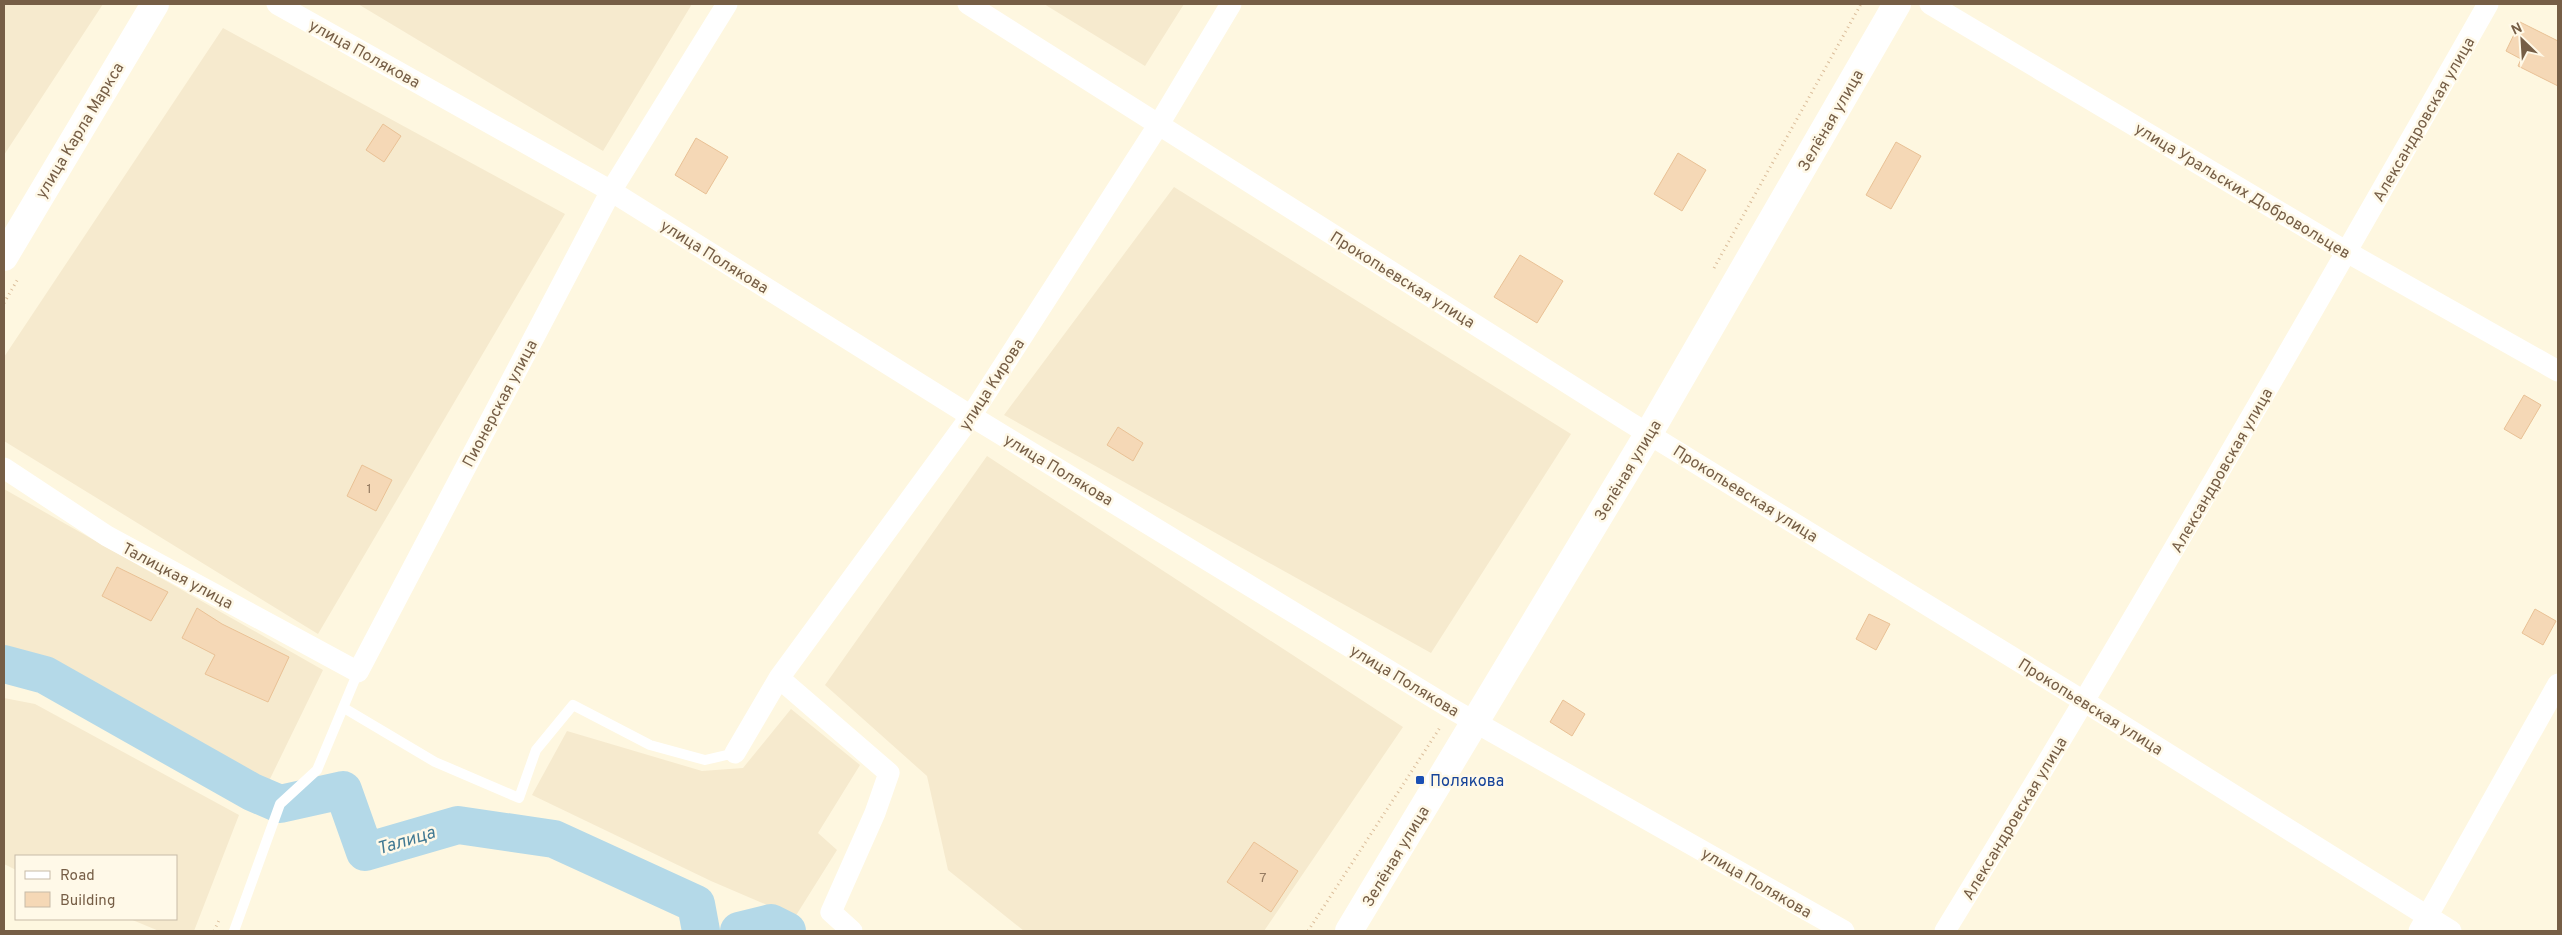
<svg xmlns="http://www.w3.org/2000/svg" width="2562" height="935" font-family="Overpass,sans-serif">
  <rect width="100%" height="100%" fill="#fef7e0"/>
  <path fill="#f6eace" d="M4,4H103L4,155Z
    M358,4H692L603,151Z
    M1044,4H1184L1145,66Z
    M223,28L565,214L318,634L4,441V357Z
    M1174,187L1571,434L1431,653L1004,415Z
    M987,456L1403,727L1264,931H1024L948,870L927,776L825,685Z
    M4,489L323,670L268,783L56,660L4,646Z
    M4,698L35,704L239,815L194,931H159L130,919H176V856H16V870L4,864Z
    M791,709L860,765L818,833L837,850L795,917L711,881L532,795L567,731L702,771L743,768Z"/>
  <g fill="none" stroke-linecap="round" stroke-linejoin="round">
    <path stroke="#b4d9e8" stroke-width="38" d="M4,664L45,675L252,792L280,804L343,790L365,852L458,825L554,839L696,904L701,931
      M739,931L771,923L787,931"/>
  </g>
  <path fill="#f5d8b6" stroke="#e9c195" d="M2520,22L2558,41V86L2518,66L2521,59L2506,51Z
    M383,124L401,136L384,162L366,150Z
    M696,138L728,157L706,194L675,175Z
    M1896,142L1921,156L1891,209L1866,195Z
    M1678,153L1706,170L1682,211L1654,194Z
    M1520,255L1563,281L1537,323L1494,297Z
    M2524,395L2541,405L2521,439L2504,429Z
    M1118,427L1143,443L1133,461L1107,445Z
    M362,465L392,480L376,511L347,496Z
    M117,567L168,592L151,621L102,596Z
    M197,608L222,624L289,657L268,702L205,674L215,655L182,638Z
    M2535,609L2556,621L2543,645L2522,633Z
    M1869,614L1890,624L1876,650L1856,639Z
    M1563,700L1585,714L1572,736L1550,722Z
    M1254,842L1298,871L1271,912L1227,882Z"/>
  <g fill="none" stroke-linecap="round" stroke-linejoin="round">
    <path stroke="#dabc99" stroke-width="3" stroke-dasharray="1 4" stroke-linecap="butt" d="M1714,268L1861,4
      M4,303L19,277
      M214,931L220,918
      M1308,931L1441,726"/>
    <path stroke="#fff" stroke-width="10" d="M344,708L435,762L519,798L536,750L573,705L650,745L705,760L735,753
      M234,931L280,804L317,770L358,672"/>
    <path stroke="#fff" stroke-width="21" d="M277,4L611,191L971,416L1452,709L1844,931
      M968,4L1629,422L2085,702L2451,931
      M1930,4L2347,252L2558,371
      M4,468L107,536L358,672L611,191L727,4
      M779,678L889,773L875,813L831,912L852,931
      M735,753L779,678L971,416L1159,124L1231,4
      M1945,931C2132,626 2311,315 2488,4
      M2419,931L2558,684"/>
    <path stroke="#fff" stroke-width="28" d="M4,257L155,4
      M1349,931L1649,433L1897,4"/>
  </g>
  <rect fill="#1a4fb4" stroke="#fff9e8" stroke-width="2" x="1415" y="775" width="10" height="10" rx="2.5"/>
  <g text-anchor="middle" stroke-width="5" stroke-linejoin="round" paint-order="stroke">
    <g font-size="14" fill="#967c62">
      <text x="369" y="493">1</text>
      <text x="1263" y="882">7</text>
    </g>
    <g font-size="16" fill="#765e46" stroke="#fff9e8">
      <text transform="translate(365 53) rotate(29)" y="6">улица Полякова</text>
      <text transform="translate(2423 119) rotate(-60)" y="6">Александровская улица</text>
      <text transform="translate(1830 120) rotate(-60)" y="6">Зелёная улица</text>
      <text transform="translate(79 130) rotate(-59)" y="6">улица Карла Маркса</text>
      <text transform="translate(2243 190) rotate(31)" y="6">улица Уральских Добровольцев</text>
      <text transform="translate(715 256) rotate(32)" y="6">улица Полякова</text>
      <text transform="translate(1403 279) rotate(32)" y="6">Прокопьевская улица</text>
      <text transform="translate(991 384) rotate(-57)" y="6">улица Кирова</text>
      <text transform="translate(499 403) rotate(-62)" y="6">Пионерская улица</text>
      <text transform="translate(1059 469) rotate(31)" y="6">улица Полякова</text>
      <text transform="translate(1627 470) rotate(-59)" y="6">Зелёная улица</text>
      <text transform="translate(2221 470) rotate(-60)" y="6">Александровская улица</text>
      <text transform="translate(1746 493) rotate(32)" y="6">Прокопьевская улица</text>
      <text transform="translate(178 575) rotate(28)" y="6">Талицкая улица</text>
      <text transform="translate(1405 680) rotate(31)" y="6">улица Полякова</text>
      <text transform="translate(2091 706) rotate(32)" y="6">Прокопьевская улица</text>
      <text transform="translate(2014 818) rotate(-59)" y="6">Александровская улица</text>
      <text transform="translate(1395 856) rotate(-59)" y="6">Зелёная улица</text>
      <text transform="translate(1757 882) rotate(30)" y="6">улица Полякова</text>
    </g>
    <g font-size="16" fill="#164399" stroke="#fff9e8" text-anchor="start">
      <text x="1430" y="786">Полякова</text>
    </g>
    <g font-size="18" font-style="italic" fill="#417993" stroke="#fff9e8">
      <text transform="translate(406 840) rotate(-17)" y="6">Талица</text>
    </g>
  </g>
  <rect width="2562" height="935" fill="none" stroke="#765e46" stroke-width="10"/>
  <rect x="15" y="855" width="162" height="65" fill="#fff9e8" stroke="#c8bba7"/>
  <rect x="25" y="871" width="25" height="8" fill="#ffffff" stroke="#c8bba7"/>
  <text x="60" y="880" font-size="15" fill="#765e46">Road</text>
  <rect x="25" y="892" width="25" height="15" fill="#f5d8b6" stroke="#c8bba7"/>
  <text x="60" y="905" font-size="15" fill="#765e46">Building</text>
  <g transform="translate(2522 40) rotate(335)" stroke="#fff9e8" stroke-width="4" paint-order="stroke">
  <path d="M0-4L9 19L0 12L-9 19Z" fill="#765e46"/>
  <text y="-8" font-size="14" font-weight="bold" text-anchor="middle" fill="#765e46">N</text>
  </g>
</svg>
